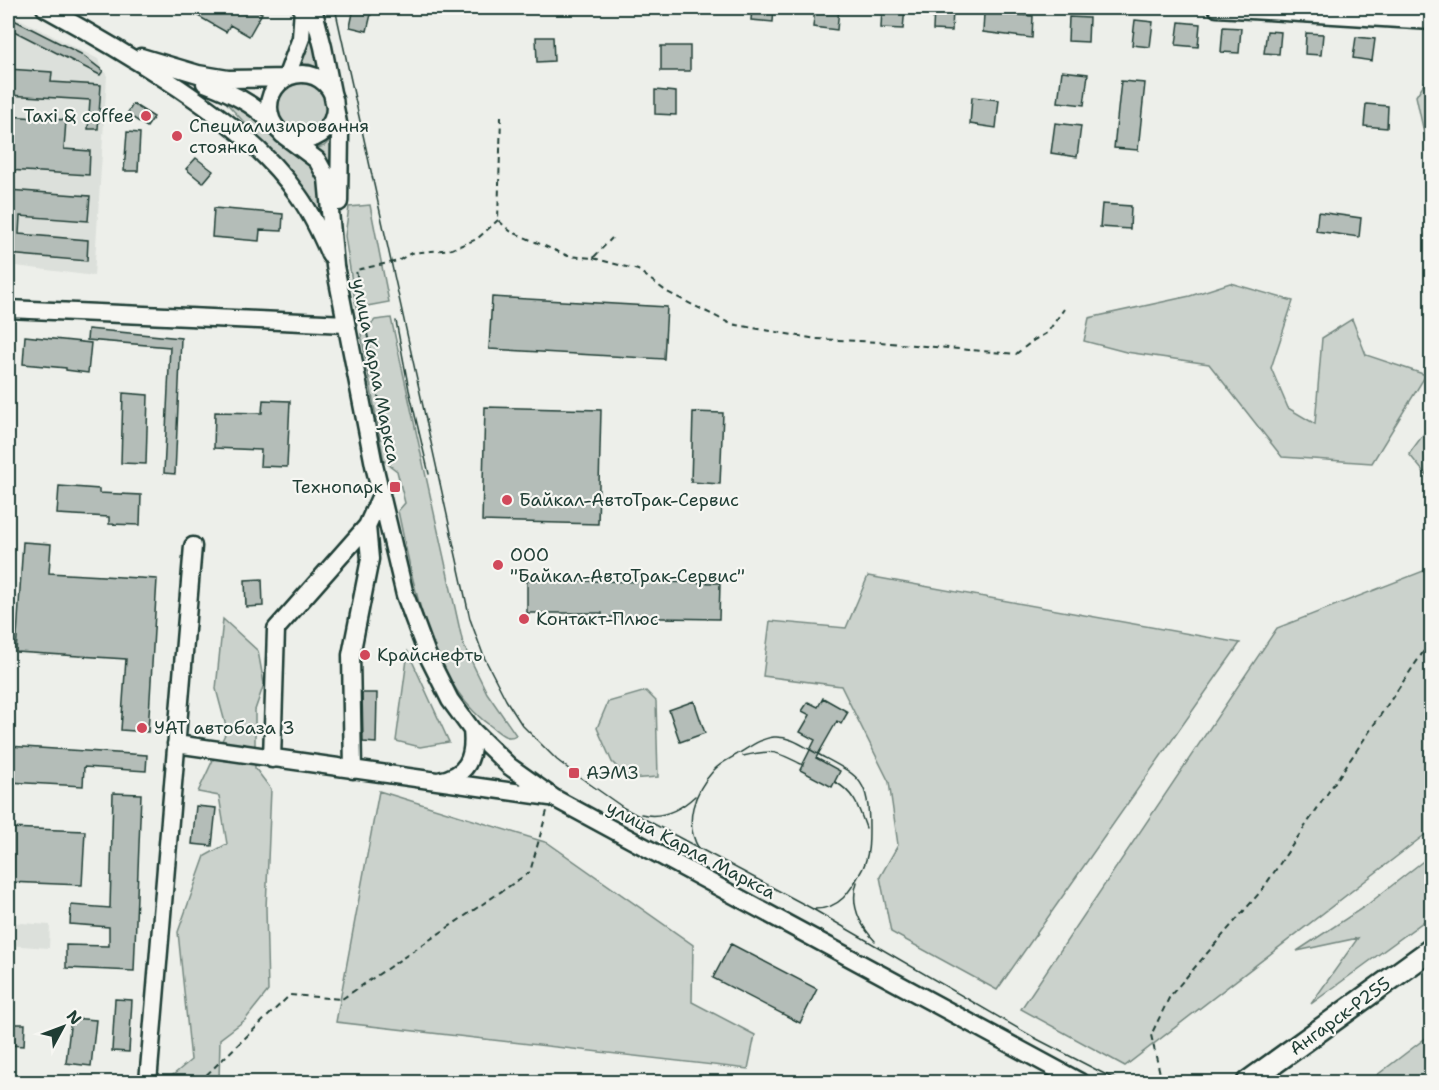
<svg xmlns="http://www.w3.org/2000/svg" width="1439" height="1090" font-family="'Shantell Sans',sans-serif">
  <rect width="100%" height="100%" fill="#edefea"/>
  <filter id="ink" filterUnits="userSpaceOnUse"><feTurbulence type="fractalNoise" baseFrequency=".0167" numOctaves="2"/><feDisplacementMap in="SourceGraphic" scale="12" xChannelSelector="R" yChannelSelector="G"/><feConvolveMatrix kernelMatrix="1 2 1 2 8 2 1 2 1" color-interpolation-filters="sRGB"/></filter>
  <g filter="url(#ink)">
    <path fill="#dce0db" d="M8,13L98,59L107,76L94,276L8,265Z
      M8,922L50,925L49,948L8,945Z"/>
    <path fill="#cbd2cc" stroke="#758880" stroke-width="1.5" d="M312,29L323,70L309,64H298L308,48Z
      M1431,73V152L1428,151L1416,96Z
      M276 107a26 26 0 1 1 52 0a26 26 0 1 1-52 0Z
      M220,96L256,118L275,141L285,148L299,152L319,170L323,220L300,183Z
      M332,138L333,176L313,149L324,146Z
      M370,205L389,302L356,308L345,236L349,207Z
      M1230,283L1293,301L1271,368L1288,408L1315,424L1322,338L1352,319L1366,355L1426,375L1372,463L1282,457L1209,364L1126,352L1084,341L1089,318L1190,296Z
      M391,318L463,644L487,693L516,735C507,741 500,733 492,727C430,684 413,581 398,511L405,503L397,471L384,461L361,334L375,320Z
      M1431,424V481L1409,454Z
      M1431,568V830L1125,1066L1021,1009L1277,628Z
      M868,576L1240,643L997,990L891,932L880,877L898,845L889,782L841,686L763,676L770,621L846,628Z
      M223,619L258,651L264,684L255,710V768L271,789L266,908L268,991L245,1020L220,1039L219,1082H167V1080L191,1060L178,932L205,856L227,844L219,796L198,792L227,730L216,689Z
      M408,652L449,742L420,747L396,741Z
      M646,691L656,701L658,777L629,779L612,762L597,728L608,702Z
      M379,791L548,843L693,945L692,1002L755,1035L748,1069L336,1022Z
      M1431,855V916L1311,1004L1358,938L1297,951L1367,905Z
      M1431,1034V1082H1368Z"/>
    <path fill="#b4bdb8" stroke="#1f3d34" stroke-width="1.5" d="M184,8H226L233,12L236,8H252L262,13L249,36L230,25L226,32Z
      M354,8L372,10L367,31L350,27Z
      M752,8H774L773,22L751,20Z
      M815,8H839L837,30L813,27Z
      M882,8H905L903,29L881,28Z
      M934,8L953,9L952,31L933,30Z
      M984,13L1033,16L1032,38L983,32Z
      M8,17L81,54L103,71L100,75L8,28Z
      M1069,17L1089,18L1088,42L1068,41Z
      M1135,20L1153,22L1150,47L1132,45Z
      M1179,22L1200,24L1198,47L1176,45Z
      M1223,27L1241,28L1239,53L1221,52Z
      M1267,31L1281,32L1279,54L1264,53Z
      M1306,33L1323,34L1321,55L1305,54Z
      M536,37H553L554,61L537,62Z
      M1356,37L1375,39L1372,61L1353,58Z
      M661,46H690V71H661Z
      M8,69L52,72L51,82L101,85L98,129H88L90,100L8,95Z
      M1062,71L1088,74L1084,105L1058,102Z
      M1121,81L1145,83L1138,150L1114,148Z
      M655,90L676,92V115L655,114Z
      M972,97L999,100L996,128L970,124Z
      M133,104L154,117L147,127L127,114Z
      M1366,104L1388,106L1387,128L1364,126Z
      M8,116L66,120L64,149L90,151L89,175L8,170Z
      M1055,123L1081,126L1077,157L1051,153Z
      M127,132L140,133L138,171H124Z
      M196,158L213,171L203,183L186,169Z
      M8,190L90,196L88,221L20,216L19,234L88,240L87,261L8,254Z
      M1102,204L1131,206L1130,229L1100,227Z
      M214,208L283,214L282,231L260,230L259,241L212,237Z
      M1318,212L1361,218L1359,237L1316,231Z
      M492,297L667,307L664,359L489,349Z
      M88,329L181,338L175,474L164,473L170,347L87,340Z
      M25,336L91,343L88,373L66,370V368L23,364Z
      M123,393L148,395L146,464L121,463Z
      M263,400L290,401L287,467L260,466L261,450L214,448L215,412L262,413Z
      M485,407L601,410L598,524L482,521Z
      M693,412L723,413L720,484L691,482Z
      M59,486L99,489V493L141,495L140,525L109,524V517L57,514Z
      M23,542L51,544L49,573L157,579L148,732L121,730L126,659L16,652Z
      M262,579L263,606L246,607L245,580Z
      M527,580L720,583L719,619L602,617V613H527Z
      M362,693H377L376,743L363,742Z
      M823,698L848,712L841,724L837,721L816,758L840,771L832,787L800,770L815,740L800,732L810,715L802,711L808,702L818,707Z
      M694,701L705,733L680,742L669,710Z
      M8,746L147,755L146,771L84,767L83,786L8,782Z
      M113,793L141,794L134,971L66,968V945L109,946V927L70,924L71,905L110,908Z
      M196,806L216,808L212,846L192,844Z
      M8,828L85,831L82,885L8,882Z
      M731,944L817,989L800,1023L713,978Z
      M115,999L132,1000L129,1052L112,1051Z
      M71,1018L96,1020L91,1066L66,1063Z
      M8,1024H25L24,1046L8,1045Z"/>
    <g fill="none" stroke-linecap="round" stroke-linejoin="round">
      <g stroke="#1f3d34" stroke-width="21">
        <path id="minor" d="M45,8C91,33 135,59 179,88C223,118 266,150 298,195C311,213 321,234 330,255
          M313,8L323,47L340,133L339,202
          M1217,8L1432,21
          M141,57L198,74L228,79L286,78L301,38L303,8
          M269 107a33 33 0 1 1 66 0a33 33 0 1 1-66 0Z
          M205,83C231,93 253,103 272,123
          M282,134L317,160L327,178L335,266L374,465L405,595L427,654L450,700L472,730L509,766L554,798L1080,1082
          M8,309L346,324
          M176,744L550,797
          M272,759L276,629L367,526L381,495
          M353,770L351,655L370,559L367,526
          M438,781C468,776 475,757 472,730
          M148,1082L193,546"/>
      </g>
      <g stroke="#1f3d34" stroke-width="26">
        <path id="major" d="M1248,1082L1432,949"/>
      </g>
      <path stroke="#1f3d34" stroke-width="2" stroke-dasharray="6 4.5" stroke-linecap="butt" d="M501,116L498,220L510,231L568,256L593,258L612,238
        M593,258L638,270L667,292L731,324L816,339L879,342L1016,354L1034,340L1047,333L1064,309
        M390,464L356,270L398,261L411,253L452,249L477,239L498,220
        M199,1082L290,995L342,999L530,872L547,811
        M1162,1082L1151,1035L1170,996L1262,890L1432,639"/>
      <use href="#minor" stroke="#f6f6f2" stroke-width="16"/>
      <use href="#major" stroke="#f6f6f2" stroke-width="21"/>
      <path stroke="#1f3d34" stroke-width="1.5" d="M335,8L470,619L484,657L506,700L522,725L557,760L574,773L624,808L811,908L1033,1037L1120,1082
        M396,321L409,390L429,474
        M743,756C772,749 776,751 803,765
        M835,782C854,792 859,808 866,828
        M641,814C662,819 679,811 695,796
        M699,849C683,822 694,792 714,770C721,762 732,758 741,752C751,746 762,738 774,737C790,736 803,746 816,753C858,776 869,777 869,828C869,842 869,855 863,868C851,890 841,910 813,909
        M857,882C850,904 859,924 875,941"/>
    </g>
  </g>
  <g fill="#d1495b" stroke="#f6f6f2" stroke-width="2">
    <circle cx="146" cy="116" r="6"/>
    <circle cx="177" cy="136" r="6"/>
    <rect x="389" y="481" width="12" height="12" rx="3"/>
    <circle cx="507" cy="500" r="6"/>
    <circle cx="498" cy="565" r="6"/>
    <circle cx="524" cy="619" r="6"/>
    <circle cx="365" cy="655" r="6"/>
    <circle cx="142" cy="728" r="6"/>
    <rect x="568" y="767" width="12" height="12" rx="3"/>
  </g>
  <g text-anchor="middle" stroke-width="4.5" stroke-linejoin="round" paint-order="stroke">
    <g font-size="18" fill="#1f3d34" stroke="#f6f6f2" text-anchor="start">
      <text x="134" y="122" text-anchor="end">Taxi &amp; coffee</text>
      <text x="189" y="132">Специализировання<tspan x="189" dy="21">стоянка</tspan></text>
      <text x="383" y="493" text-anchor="end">Технопарк</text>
      <text x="519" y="506">Байкал-АвтоТрак-Сервис</text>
      <text x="510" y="561">ООО<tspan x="510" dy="21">"Байкал-АвтоТрак-Сервис"</tspan></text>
      <text x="536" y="625">Контакт-Плюс</text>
      <text x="377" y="661">Крайснефть</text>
      <text x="154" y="734">УАТ автобаза 3</text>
      <text x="586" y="779">АЭМЗ</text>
    </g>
    <g font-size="18" fill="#1f3d34" stroke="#f6f6f2">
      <text transform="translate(376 371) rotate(79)" y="6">улица Карла Маркса</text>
      <text transform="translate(691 850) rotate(28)" y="6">улица Карла Маркса</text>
      <text transform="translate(1340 1016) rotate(-36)" y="6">Ангарск-Р255</text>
    </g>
  </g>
  <rect width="1439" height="1090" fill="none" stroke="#f6f6f2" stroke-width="30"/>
  <rect x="15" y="15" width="1409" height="1060" fill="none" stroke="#1f3d34" stroke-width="2" filter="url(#ink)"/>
  <g transform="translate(63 1027) rotate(49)" stroke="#f6f6f2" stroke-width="4.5" paint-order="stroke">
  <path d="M0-4.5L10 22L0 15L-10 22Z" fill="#1f3d34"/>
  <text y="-9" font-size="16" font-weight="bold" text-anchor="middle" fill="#1f3d34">N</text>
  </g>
</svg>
